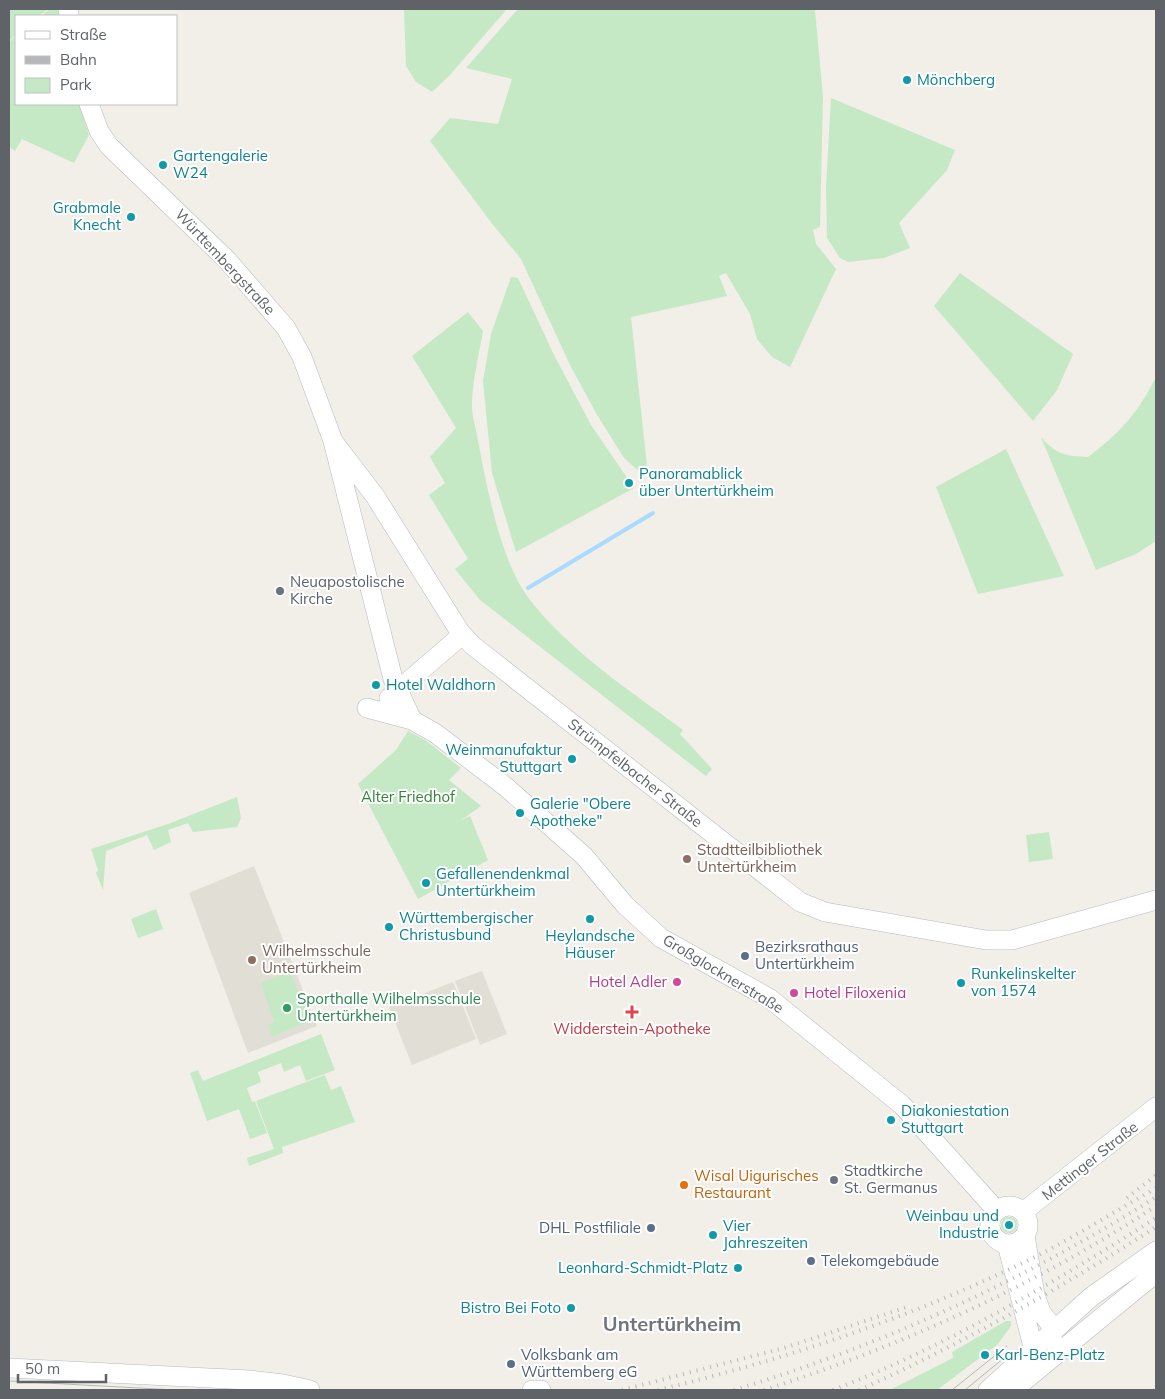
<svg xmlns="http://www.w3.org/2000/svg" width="1165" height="1399" font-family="Mulish,sans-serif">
  <rect width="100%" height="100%" fill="#f1efe8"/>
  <path fill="#e1ded6" d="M254,866L317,1026L248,1053L189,893Z
    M482,971L507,1034L480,1045L455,981Z
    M453,982L476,1039L412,1065L389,1007Z"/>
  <path fill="#c5e8c5" d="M9,9H48L39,16H16V35L9,41Z
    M50,9H58L60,16H41Z
    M404,9H507L449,76L432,92L416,82L406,66Z
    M518,9L815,10L823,97L820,227L813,230L816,244L836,269L790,367L772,357L757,339L750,314L726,273L719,276L727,296L631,317L647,466L641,473L624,458L596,413L571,367L521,259L494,226L430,141L450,118L498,124L512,79L466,68Z
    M16,36V104H79L89,135L74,163L22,139L15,151L9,147V42Z
    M831,98L955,150L947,170L899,223L910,248L884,258L848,262L840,258L827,238L826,187Z
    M960,273L1073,354L1057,390L1033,421L934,306Z
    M511,277L518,278L553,353L591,425L634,488L516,552L492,473L483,381L491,334Z
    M468,312L483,331C479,354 473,378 472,402C471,412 475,425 477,435C486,483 500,562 530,600C572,653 629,690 683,730L680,734L712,769L706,776L480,600L455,569L468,559L429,495L445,483L430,457L456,428L412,356Z
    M1156,377V541L1136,554L1096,570L1041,437C1057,455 1065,456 1088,457C1120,433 1138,413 1156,377Z
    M1006,449L1064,576L978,594L936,487Z
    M408,731L425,740L461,768L449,780L481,806L460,821L470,816L488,860L418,899L358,784L396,750Z
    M237,797L241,818L237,827L193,832L188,823L168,830L171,842L154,850L147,835L106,851L103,890L96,873L98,870L91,849L168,824Z
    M1049,832L1053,859L1029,862L1026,835Z
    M156,909L163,929L138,938L131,919Z
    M290,971L309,1021L272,1037L268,1025L274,1022L261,983Z
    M321,1034L335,1070L306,1081L300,1065L284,1072L281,1063L258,1072L261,1082L247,1088L252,1102L255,1101L267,1133L250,1139L239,1109L207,1121L190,1073L198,1070L203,1081Z
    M325,1075L331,1090L341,1086L355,1122L282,1147L283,1153L249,1166L247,1158L274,1149L256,1101Z
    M1001 1225a8 8 0 1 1 16 0a8 8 0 1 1-16 0Z
    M1006,1321H1011V1326L998,1344L937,1390H890L953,1358L952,1352Z"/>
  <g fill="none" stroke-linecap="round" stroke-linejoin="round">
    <path stroke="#aadaff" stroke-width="4" d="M528,588L653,513"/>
    <g stroke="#b6babf" stroke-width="20">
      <path id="secondary" d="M68,9L69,16
        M89,104L99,131L109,146L227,260L286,328L302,357L333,441L393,679L412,720
        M333,441L375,496L460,632L472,645L800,902L825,912L986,940H1012L1156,900
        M389,698L462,635
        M367,708L412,720L435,733L506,787L584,856L625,905L661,938L769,998L902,1105L997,1211
        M990 1225a19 19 0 1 1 38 0a19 19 0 1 1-38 0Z
        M1023,1212L1156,1107
        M1025,1236L1035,1295L1041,1312L1054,1329L1051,1340
        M1007,1244L1033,1347
        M9,1368L249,1380L283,1384L310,1390
        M532,1390H541
        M988,1390L1091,1297L1156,1251
        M1013,1390L1156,1273"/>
    </g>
    <use href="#secondary" stroke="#fff" stroke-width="19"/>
    <path stroke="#b6b7b8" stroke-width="1" d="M9,1381L176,1390
      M952,1390L1007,1346
      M965,1390L1010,1353"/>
    <path stroke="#b6b7b8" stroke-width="4" stroke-dasharray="1 6" stroke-linecap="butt" d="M1127,1198L1156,1175
      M622,1390L784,1348L907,1307
      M658,1390C790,1358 913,1317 1035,1257C1076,1236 1116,1211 1156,1188
      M734,1390C883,1345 1025,1280 1156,1197
      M764,1390C901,1346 1035,1286 1156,1206
      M833,1390C947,1346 1053,1283 1156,1218
      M859,1390C962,1344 1061,1288 1156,1227"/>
  </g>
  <g fill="#0f9aa8" stroke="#fff" stroke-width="2">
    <circle cx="907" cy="80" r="5"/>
    <circle cx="163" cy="165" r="5"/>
    <circle cx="131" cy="217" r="5"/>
    <circle cx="629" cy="483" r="5"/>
    <circle cx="376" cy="685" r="5"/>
    <circle cx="572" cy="759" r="5"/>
    <circle cx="520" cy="813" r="5"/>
    <circle cx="426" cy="883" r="5"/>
    <circle cx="590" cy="919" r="5"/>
    <circle cx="389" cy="927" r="5"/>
    <circle cx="961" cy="983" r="5"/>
    <circle cx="891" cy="1120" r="5"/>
    <circle cx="1009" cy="1225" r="5"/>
    <circle cx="713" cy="1235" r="5"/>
    <circle cx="738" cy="1268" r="5"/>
    <circle cx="571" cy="1308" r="5"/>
    <circle cx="985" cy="1355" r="5"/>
  </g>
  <g fill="#6b7280" stroke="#fff" stroke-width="2">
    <circle cx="280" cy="591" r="5"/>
    <circle cx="834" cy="1180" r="5"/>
  </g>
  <g fill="#8d6e63" stroke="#fff" stroke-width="2">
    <circle cx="687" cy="859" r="5"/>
    <circle cx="252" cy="960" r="5"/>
  </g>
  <g fill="#5c6f8a" stroke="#fff" stroke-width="2">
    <circle cx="745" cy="956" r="5"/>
    <circle cx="651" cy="1228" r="5"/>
    <circle cx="811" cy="1261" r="5"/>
    <circle cx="511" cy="1364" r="5"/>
  </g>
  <g fill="#d1479c" stroke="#fff" stroke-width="2">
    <circle cx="677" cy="982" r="5"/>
    <circle cx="794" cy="993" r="5"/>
  </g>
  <circle fill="#2e9e5b" stroke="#fff" stroke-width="2" cx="287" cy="1008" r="5"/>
  <path fill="#e0444e" stroke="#fff" stroke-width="2" d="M629.5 1004.5h5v5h5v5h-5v5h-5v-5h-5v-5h5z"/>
  <circle fill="#e8710a" stroke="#fff" stroke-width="2" cx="684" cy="1185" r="5"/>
  <g text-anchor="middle" stroke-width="4" stroke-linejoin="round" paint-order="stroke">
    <g font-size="15" fill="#0d838f" stroke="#fff" text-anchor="start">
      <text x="917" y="85">Mönchberg</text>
      <text x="173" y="161">Gartengalerie<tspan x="173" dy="17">W24</tspan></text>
      <text x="121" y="213" text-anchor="end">Grabmale<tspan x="121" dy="17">Knecht</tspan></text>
      <text x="639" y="479">Panoramablick<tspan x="639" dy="17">über Untertürkheim</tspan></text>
      <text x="386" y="690">Hotel Waldhorn</text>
      <text x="562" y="755" text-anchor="end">Weinmanufaktur<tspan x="562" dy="17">Stuttgart</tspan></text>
      <text x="530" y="809">Galerie "Obere<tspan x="530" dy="17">Apotheke"</tspan></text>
      <text x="436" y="879">Gefallenendenkmal<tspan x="436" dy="17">Untertürkheim</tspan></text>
      <text x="399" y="923">Württembergischer<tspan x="399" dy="17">Christusbund</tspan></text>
      <text x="590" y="941" text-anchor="middle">Heylandsche<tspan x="590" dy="17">Häuser</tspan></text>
      <text x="971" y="979">Runkelinskelter<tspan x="971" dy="17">von 1574</tspan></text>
      <text x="901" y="1116">Diakoniestation<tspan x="901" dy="17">Stuttgart</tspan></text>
      <text x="999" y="1221" text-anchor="end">Weinbau und<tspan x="999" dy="17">Industrie</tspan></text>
      <text x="723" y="1231">Vier<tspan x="723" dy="17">Jahreszeiten</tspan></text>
      <text x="728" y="1273" text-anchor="end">Leonhard-Schmidt-Platz</text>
      <text x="561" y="1313" text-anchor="end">Bistro Bei Foto</text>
      <text x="995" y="1360">Karl-Benz-Platz</text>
    </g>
    <g font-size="15" fill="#5f6368" stroke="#fff">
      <text transform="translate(225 262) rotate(47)" y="5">Württembergstraße</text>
      <text transform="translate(635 773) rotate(38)" y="5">Strümpfelbacher Straße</text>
      <text transform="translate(723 974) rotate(31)" y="5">Großglocknerstraße</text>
      <text transform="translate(1090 1161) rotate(-38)" y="5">Mettinger Straße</text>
    </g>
    <g font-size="15" fill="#5b616d" stroke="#fff" text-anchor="start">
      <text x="290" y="587">Neuapostolische<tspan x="290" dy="17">Kirche</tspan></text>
      <text x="844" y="1176">Stadtkirche<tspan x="844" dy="17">St. Germanus</tspan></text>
    </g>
    <g font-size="15" fill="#348238" stroke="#fff">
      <text x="408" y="802">Alter Friedhof</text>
    </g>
    <g font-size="15" fill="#785e54" stroke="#fff" text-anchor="start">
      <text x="697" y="855">Stadtteilbibliothek<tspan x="697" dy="17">Untertürkheim</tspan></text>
      <text x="262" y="956">Wilhelmsschule<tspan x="262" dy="17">Untertürkheim</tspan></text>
    </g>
    <g font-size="15" fill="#4e5e75" stroke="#fff" text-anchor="start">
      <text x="755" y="952">Bezirksrathaus<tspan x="755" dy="17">Untertürkheim</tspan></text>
      <text x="641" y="1233" text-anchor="end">DHL Postfiliale</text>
      <text x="821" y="1266">Telekomgebäude</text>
      <text x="521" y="1360">Volksbank am<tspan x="521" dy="17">Württemberg eG</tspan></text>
    </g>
    <g font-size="15" fill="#b23c85" stroke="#fff" text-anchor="end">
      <text x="667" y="987">Hotel Adler</text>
      <text x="804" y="998" text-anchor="start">Hotel Filoxenia</text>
    </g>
    <g font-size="15" fill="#27864d" stroke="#fff" text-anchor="start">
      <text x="297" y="1004">Sporthalle Wilhelmsschule<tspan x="297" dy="17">Untertürkheim</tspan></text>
    </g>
    <g font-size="15" fill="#be3a42" stroke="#fff">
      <text x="632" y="1034">Widderstein-Apotheke</text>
    </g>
    <g font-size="15" fill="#c56008" stroke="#fff" text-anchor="start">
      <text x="694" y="1181">Wisal Uigurisches<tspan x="694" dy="17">Restaurant</tspan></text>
    </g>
    <g font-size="20" font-weight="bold" fill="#70757a" stroke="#fff">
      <text x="672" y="1331">Untertürkheim</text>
    </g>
  </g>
  <rect width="1165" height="1399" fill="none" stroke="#5f6368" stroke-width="20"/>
  <rect x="15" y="15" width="162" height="90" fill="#ffffff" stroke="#bfc1c3"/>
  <rect x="25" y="31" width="25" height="8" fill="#ffffff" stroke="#bfc1c3"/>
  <text x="60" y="40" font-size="15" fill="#5f6368">Straße</text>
  <rect x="25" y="56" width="25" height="8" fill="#b6b7b8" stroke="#bfc1c3"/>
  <text x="60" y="65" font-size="15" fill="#5f6368">Bahn</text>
  <rect x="25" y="78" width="25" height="15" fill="#c5e8c5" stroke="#bfc1c3"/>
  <text x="60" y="90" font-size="15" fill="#5f6368">Park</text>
  <path d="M18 1374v8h88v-8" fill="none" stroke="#5f6368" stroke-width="2.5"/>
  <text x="25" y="1374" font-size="15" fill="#5f6368" stroke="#ffffff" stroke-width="4" paint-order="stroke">50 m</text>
</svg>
